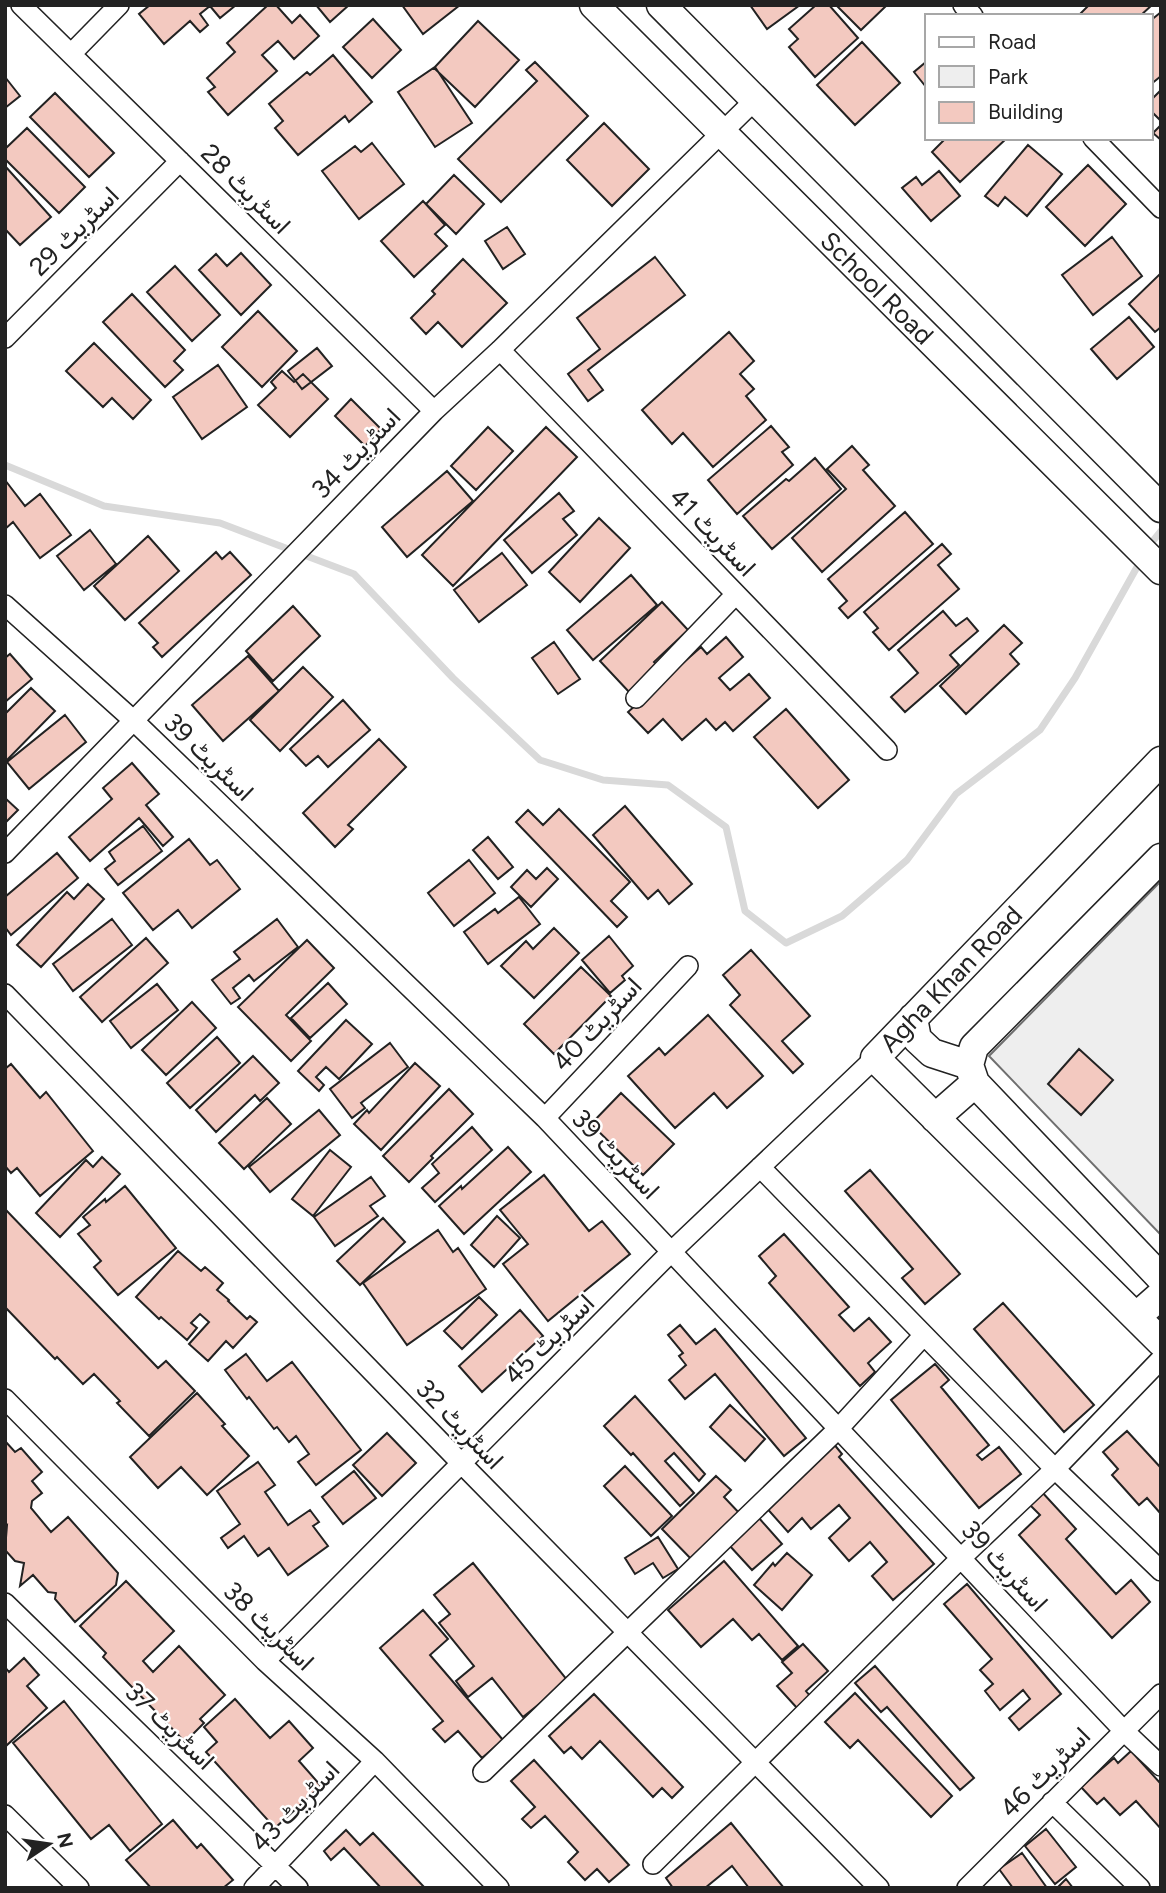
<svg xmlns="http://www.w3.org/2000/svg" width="1166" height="1893" font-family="Figtree,Vazirmatn,sans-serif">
  <rect width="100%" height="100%" fill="#fff"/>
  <path fill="#eee" stroke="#6f6f6f" stroke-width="2" d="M1161,881V1235L989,1056Z"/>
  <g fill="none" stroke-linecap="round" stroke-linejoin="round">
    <path stroke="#d9d9d9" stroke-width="7" d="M5,465L104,506L220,523L354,574L453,678L540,760L603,780L668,785L726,827L745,911L786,943L842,916L907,860L956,794L1040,730L1075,678L1141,560
      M1148,547L1161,531"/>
  </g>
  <path fill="#f3c9c0" stroke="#222" stroke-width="2" d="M150,5H236L220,18L210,6L200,14L208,25L200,32L190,21L164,44L139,14Z
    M268,5H276L292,23L300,15L319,36L294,59L278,41L262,55L277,71L228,115L208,92L215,87L207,78L235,52L227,43Z
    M316,5H349L330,22Z
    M402,5H460L423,34Z
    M750,5H800L767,29Z
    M816,5H829L858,38L815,77L789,47L798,39L789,29Z
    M836,5H887L861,30Z
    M1089,5H1152L1140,16H1078Z
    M1161,12V76L1150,85V21Z
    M373,19L401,50L372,78L343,47Z
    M478,21L519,60L475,107L434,68Z
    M862,42L900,83L855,125L817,85Z
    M333,55L372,102L349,122L345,116L298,155L275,128L283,121L269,104L307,72L310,75Z
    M535,62L588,116L501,202L458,159L537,81L526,70Z
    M926,62V87L914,72Z
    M435,67L472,123L435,147L398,92Z
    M5,77L20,96L5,108Z
    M1161,90V121L1150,110V101Z
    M55,93L114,153L89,177L30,117Z
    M604,123L649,169L612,206L567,160Z
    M1161,125V140L1153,133Z
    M27,128L85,187L59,213L5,159V149Z
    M946,138H1007L960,182L932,152Z
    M372,143L404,184L359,219L322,171L355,146L361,152Z
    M1028,145L1062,174L1027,216L1005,197L998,206L985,196Z
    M1088,165L1126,204L1085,246L1046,207Z
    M5,166L51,217L20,245L5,229Z
    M939,171L960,196L931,221L902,188L916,177L922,185Z
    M454,175L484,204L456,234L426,204Z
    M423,201L445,225L435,234L447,246L414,277L381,241Z
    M507,227L525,254L503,269L485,241Z
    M1112,237L1142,276L1093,315L1062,275Z
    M241,253L271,285L241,315L199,270L216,254L227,266Z
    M655,257L685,295L588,370L603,390L588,401L568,374L600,349L577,318Z
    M463,259L507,303L462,347L438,322L426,334L411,318L435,294L432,291Z
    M175,266L220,315L192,341L147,292Z
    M1161,273V327L1155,332L1129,304Z
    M132,294L185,350L174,361L183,370L165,387L103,322Z
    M258,311L297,351L262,387L222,347Z
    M1129,317L1154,347L1117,379L1091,349Z
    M729,332L754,361L740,374L754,389L746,396L766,420L713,467L683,433L672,444L642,410Z
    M94,343L151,400L133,419L112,398L103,407L66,371Z
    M317,348L332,366L302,389L288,371Z
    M218,365L247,407L202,439L173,397Z
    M282,371L294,382L303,374L328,399L290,437L258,405L276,388L271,382Z
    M351,399L381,429L365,446L335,416Z
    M771,426L789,447L782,452L793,465L737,514L708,480Z
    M488,427L513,451L476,490L451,466Z
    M546,427L577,457L453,586L422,555Z
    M852,446L869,465L863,470L895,506L822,572L792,538L846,489L827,469Z
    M815,458L841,489L772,549L743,516L786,479L789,481Z
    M447,471L473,501L407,557L382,527Z
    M5,480L25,506L40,494L71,535L40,558L13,522L5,529Z
    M559,493L574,511L563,519L577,535L532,573L504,540Z
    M905,512L933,544L848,618L839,608L847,601L828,579Z
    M599,518L630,548L580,602L549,572Z
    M90,530L116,564L84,590L57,556Z
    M148,536L179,571L125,620L94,586Z
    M942,544L951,554L938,565L959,589L889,650L873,632L878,628L864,612Z
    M216,552L222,559L230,552L251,575L162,657L153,647L158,643L139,623Z
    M502,553L527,585L479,622L454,590Z
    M631,575L657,605L593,660L567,630Z
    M662,602L688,630L654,662L658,666L630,693L600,661Z
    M293,606L320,636L273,681L246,651Z
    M943,611L956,626L967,618L978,631L950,655L959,665L905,712L891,697L918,673L898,650Z
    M1004,625L1022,643L1010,654L1019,664L966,714L940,686Z
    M726,637L743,657L719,678L730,690L749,674L770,698L733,731L725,722L716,730L706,719L682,740L663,719L648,733L628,712L701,647L707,654Z
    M554,642L580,679L558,694L532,658Z
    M10,654L32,679L5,702V658Z
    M248,656L279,691L223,741L192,705Z
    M303,667L333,697L280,751L250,720Z
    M31,688L55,711L5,762V714Z
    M343,700L370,730L328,767L318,756L306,766L290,749Z
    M786,709L849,780L818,808L754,737Z
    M65,715L86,742L29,789L7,762Z
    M379,739L406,767L348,825L353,829L335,847L303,813Z
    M132,763L159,794L146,805L173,837L163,846L139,818L90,861L69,837L112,799L103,788Z
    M5,798L18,810L5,823Z
    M625,806L692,884L669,904L658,890L648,899L593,835Z
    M559,809L630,882L611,901L627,917L617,927L516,822L528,810L543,825Z
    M143,826L162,851L118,885L105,869L115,861L109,852Z
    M488,837L513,867L498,879L473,850Z
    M189,839L210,865L217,860L240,889L192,928L178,910L153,930L123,893Z
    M57,853L78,878L11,935L5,927V897Z
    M469,860L495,893L454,926L428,893Z
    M547,868L558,879L531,907L511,887L527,870L536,879Z
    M88,884L104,899L41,967L17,945L67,892L74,899Z
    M519,897L540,924L488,964L464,932L495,909L498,913Z
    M112,919L132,945L73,991L53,964Z
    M277,919L298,947L254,981L249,975L233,988L240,998L231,1004L212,980L240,959L234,952Z
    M554,928L579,953L534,998L501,966L526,941L533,949Z
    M609,936L633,966L622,976L625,980L610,993L582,960Z
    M146,938L168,963L102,1022L80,997Z
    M307,940L334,968L286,1015L311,1041L291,1061L238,1007Z
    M751,950L810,1016L782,1041L803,1064L793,1073L730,1005L740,995L723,975Z
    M581,967L611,996L554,1054L524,1024Z
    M328,983L347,1004L310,1038L291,1018Z
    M157,984L178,1010L131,1048L110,1021Z
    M192,1002L216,1028L166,1075L142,1050Z
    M708,1015L763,1076L727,1108L714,1093L675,1128L628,1076L659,1048L665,1055Z
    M346,1020L372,1044L339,1079L326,1067L316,1077L324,1085L319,1091L298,1071Z
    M217,1037L240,1063L190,1108L167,1083Z
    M390,1043L408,1067L361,1103L365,1108L352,1118L330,1089Z
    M1079,1049L1113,1080L1081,1115L1048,1084Z
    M253,1056L279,1083L260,1101L255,1095L216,1132L196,1110Z
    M415,1063L440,1086L381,1150L354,1124L367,1110L369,1113Z
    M11,1064L40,1098L46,1092L93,1151L40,1196L17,1168L11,1173L5,1166V1069Z
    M449,1089L473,1114L431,1156L433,1158L409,1182L383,1156Z
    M621,1093L674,1144L643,1175L591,1124Z
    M267,1098L291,1124L244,1169L219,1143Z
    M319,1110L340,1135L270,1192L249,1167Z
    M472,1127L492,1150L435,1202L422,1188L439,1173L432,1164Z
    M508,1147L531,1172L464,1234L439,1206L461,1186L462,1189Z
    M330,1150L351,1167L313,1216L292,1199Z
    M102,1157L120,1174L60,1237L36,1213L86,1160L93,1167Z
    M870,1170L960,1274L925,1304L902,1278L913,1269L845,1191Z
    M544,1175L589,1231L602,1221L630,1254L548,1321L503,1264L528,1244L500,1210Z
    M371,1177L385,1196L370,1206L378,1216L335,1246L314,1217Z
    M125,1186L176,1248L118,1295L94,1267L101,1261L78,1234L90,1225L83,1217L105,1199L106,1202Z
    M5,1209L158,1368L166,1361L195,1391L149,1436L117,1403L120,1401L94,1374L83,1384L57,1357L55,1359L5,1307Z
    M497,1216L520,1238L494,1267L471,1245Z
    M383,1218L405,1242L360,1285L337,1261Z
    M438,1230L453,1252L458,1248L486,1289L407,1345L363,1283Z
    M784,1234L849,1307L839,1315L854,1331L869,1318L891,1342L868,1363L875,1372L860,1386L769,1283L776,1276L759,1256Z
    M178,1251L201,1271L205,1267L223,1283L217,1290L229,1300L228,1301L247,1319L250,1316L257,1322L233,1348L226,1341L208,1361L189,1344L209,1322L200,1314L191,1323L197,1328L187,1340L161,1317L159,1319L136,1297Z
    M479,1297L497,1315L462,1349L444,1331Z
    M1003,1303L1094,1405L1064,1432L974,1329Z
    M520,1310L543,1336L482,1392L459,1366Z
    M680,1325L696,1344L715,1329L806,1438L784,1456L715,1374L685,1399L669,1380L686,1365L679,1356L683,1353L668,1335Z
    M246,1354L267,1381L292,1362L361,1450L316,1485L298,1462L309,1454L296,1436L289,1442L277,1427L274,1429L249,1397L247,1399L225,1370Z
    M935,1364L949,1380L941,1387L989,1445L977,1455L982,1460L999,1447L1021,1474L979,1508L891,1400Z
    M197,1393L225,1424L222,1426L249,1456L207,1495L181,1467L158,1488L130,1457Z
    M635,1396L705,1474L699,1481L674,1453L665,1461L694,1493L680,1506L633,1453L631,1455L604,1426Z
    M730,1405L765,1439L745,1461L710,1427Z
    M1127,1431L1161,1468V1514L1147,1498L1139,1505L1112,1475L1118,1469L1103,1452Z
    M387,1433L416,1463L382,1496L353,1465Z
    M5,1441L15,1452L21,1448L42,1472L32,1481L42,1493L32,1501L31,1508L51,1532L68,1517L118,1573L116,1585L75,1622L55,1599L56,1593L48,1592L33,1575L20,1586L24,1563L15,1561L5,1550L7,1525L5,1526Z
    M833,1443L842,1454L839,1457L934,1564L893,1600L872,1576L887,1562L870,1542L849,1561L829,1538L850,1518L839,1505L811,1529L802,1518L788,1532L764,1505Z
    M258,1462L275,1485L265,1492L288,1525L310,1510L319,1522L313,1526L328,1546L288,1575L269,1548L258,1556L244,1536L228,1548L221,1538L240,1524L217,1491Z
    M625,1466L672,1516L651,1536L604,1486Z
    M354,1471L376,1498L343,1524L322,1497Z
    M716,1476L731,1490L724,1497L742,1516L695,1563L662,1529Z
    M1041,1491L1076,1529L1066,1539L1116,1594L1131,1580L1150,1602L1112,1638L1019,1535L1040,1515L1028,1503Z
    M759,1518L782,1544L752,1570L729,1545Z
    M658,1537L678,1569L663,1578L653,1563L635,1574L625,1558Z
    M787,1553L812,1575L782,1610L754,1585L773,1563L775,1566Z
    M724,1561L798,1646L782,1660L759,1634L752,1640L733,1619L701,1647L668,1610Z
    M473,1563L568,1681L523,1717L492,1678L468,1697L456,1681L474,1666L439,1623L450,1614L434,1595Z
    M126,1581L174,1631L143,1661L153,1672L179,1646L225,1695L200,1719L204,1723L185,1742L103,1657L106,1653L80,1626Z
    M967,1584L1061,1694L1019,1730L1009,1718L1030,1699L1023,1690L1000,1710L985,1691L993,1684L980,1670L992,1659L944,1604Z
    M423,1610L448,1639L430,1655L503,1740L482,1758L458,1731L445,1742L433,1729L443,1721L380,1648Z
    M803,1644L828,1671L806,1691L810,1696L797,1708L777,1686L792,1673L782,1662Z
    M24,1658L39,1675L27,1686L47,1708L7,1745L5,1743V1667L9,1672Z
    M875,1666L974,1778L960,1790L887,1707L881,1712L855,1683Z
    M855,1693L952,1796L931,1817L858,1740L850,1748L825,1722Z
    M594,1694L683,1787L672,1798L662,1788L653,1797L600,1741L582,1759L571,1747L564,1753L549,1736Z
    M235,1699L270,1738L289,1721L313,1748L299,1761L321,1786L275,1828L206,1752L217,1742L204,1727Z
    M64,1701L162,1824L130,1851L109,1825L91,1839L13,1743Z
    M1131,1751L1161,1784V1829L1136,1801L1120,1815L1104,1798L1097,1804L1081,1787L1114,1758L1118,1763Z
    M534,1760L629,1865L609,1882L597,1869L585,1880L568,1862L578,1852L545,1816L531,1828L522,1819L535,1807L511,1781Z
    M173,1820L197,1848L201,1844L233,1880L223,1888H151L126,1860Z
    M731,1823L784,1888H749L732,1866L705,1888H673L666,1878Z
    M1046,1829L1076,1867L1055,1884L1025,1846Z
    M346,1830L360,1845L373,1833L425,1888H381L344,1848L331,1860L324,1851Z
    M1022,1853L1047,1888H1013L999,1869Z
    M1066,1879L1073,1888H1057Z"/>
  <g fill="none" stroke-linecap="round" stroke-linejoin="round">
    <g stroke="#222" stroke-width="22">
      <path id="street" d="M21,5L434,411
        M963,5L973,16
        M71,54L119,5
        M1093,138L1161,208
        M5,338L180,161
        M500,350L887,750
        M5,605L133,720L545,1118L1124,1731L1161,1766
        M636,698L736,594
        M5,853L434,411L500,350L755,100
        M5,994L462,1464L879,1888
        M545,1118L688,966
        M760,1167L1055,1469L1161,1571
        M5,1399L265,1661L375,1761L499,1888
        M5,1603L298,1888
        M265,1661L672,1251L875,1058
        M483,1772L839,1428L924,1335
        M1052,1802L1140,1888
        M5,1815L79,1888
        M653,1864L961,1558L1055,1469L1161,1359
        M254,1888L375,1761
        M967,1888L1161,1694"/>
    </g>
    <g stroke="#222" stroke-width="31">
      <path id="secondary" d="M594,5L1161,570
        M661,5L1161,508
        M1161,761L875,1058L1161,1342
        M1161,858L974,1047L969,1065L975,1083L1161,1278
        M913,1018L917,1039L932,1053L969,1065
        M935,1118L975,1083
        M1136,1317L1161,1295"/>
    </g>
    <use href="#street" stroke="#fff" stroke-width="19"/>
    <use href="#secondary" stroke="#fff" stroke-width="28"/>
  </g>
  <g text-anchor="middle" stroke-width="5" stroke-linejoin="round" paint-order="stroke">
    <g font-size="26" fill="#222" stroke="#fff">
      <text transform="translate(246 189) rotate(45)" y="9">اسٹریٹ 28</text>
      <text transform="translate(74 231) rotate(-45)" y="9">اسٹریٹ 29</text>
      <text transform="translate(877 288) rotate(45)" y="9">School Road</text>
      <text transform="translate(356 453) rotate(-46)" y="9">اسٹریٹ 34</text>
      <text transform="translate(713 532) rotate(46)" y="9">اسٹریٹ 41</text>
      <text transform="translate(209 757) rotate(44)" y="9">اسٹریٹ 39</text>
      <text transform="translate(951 979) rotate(-46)" y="9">Agha Khan Road</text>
      <text transform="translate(597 1024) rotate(-47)" y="9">اسٹریٹ 40</text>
      <text transform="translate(616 1154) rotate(46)" y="9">اسٹریٹ 39</text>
      <text transform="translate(549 1339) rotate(-45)" y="9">اسٹریٹ 45</text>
      <text transform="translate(460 1424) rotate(46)" y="9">اسٹریٹ 32</text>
      <text transform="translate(1005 1566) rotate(47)" y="9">اسٹریٹ 39</text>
      <text transform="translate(269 1626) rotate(44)" y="9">اسٹریٹ 38</text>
      <text transform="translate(170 1726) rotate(44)" y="9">اسٹریٹ 37</text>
      <text transform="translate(1045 1772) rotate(-45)" y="9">اسٹریٹ 46</text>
      <text transform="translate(295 1806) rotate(-46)" y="9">اسٹریٹ 43</text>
    </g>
  </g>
  <rect width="1166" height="1893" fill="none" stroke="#222222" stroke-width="14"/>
  <rect x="925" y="14" width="228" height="126" fill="#ffffff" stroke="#a7a7a7" stroke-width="2"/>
  <rect x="939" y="37" width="35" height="10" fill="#ffffff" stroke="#a7a7a7" stroke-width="2"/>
  <text x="988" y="49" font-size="21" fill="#222222">Road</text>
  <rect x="939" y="66" width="35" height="21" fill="#eeeeee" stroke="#a7a7a7" stroke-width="2"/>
  <text x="988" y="84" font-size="21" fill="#222222">Park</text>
  <rect x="939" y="102" width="35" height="21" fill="#f3c9c0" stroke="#a7a7a7" stroke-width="2"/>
  <text x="988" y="119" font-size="21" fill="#222222">Building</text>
  <g transform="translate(49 1844) rotate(77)" stroke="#ffffff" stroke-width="5" paint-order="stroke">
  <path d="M0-5L12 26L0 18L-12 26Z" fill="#222222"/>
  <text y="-10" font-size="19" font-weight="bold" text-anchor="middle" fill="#222222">N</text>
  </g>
</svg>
